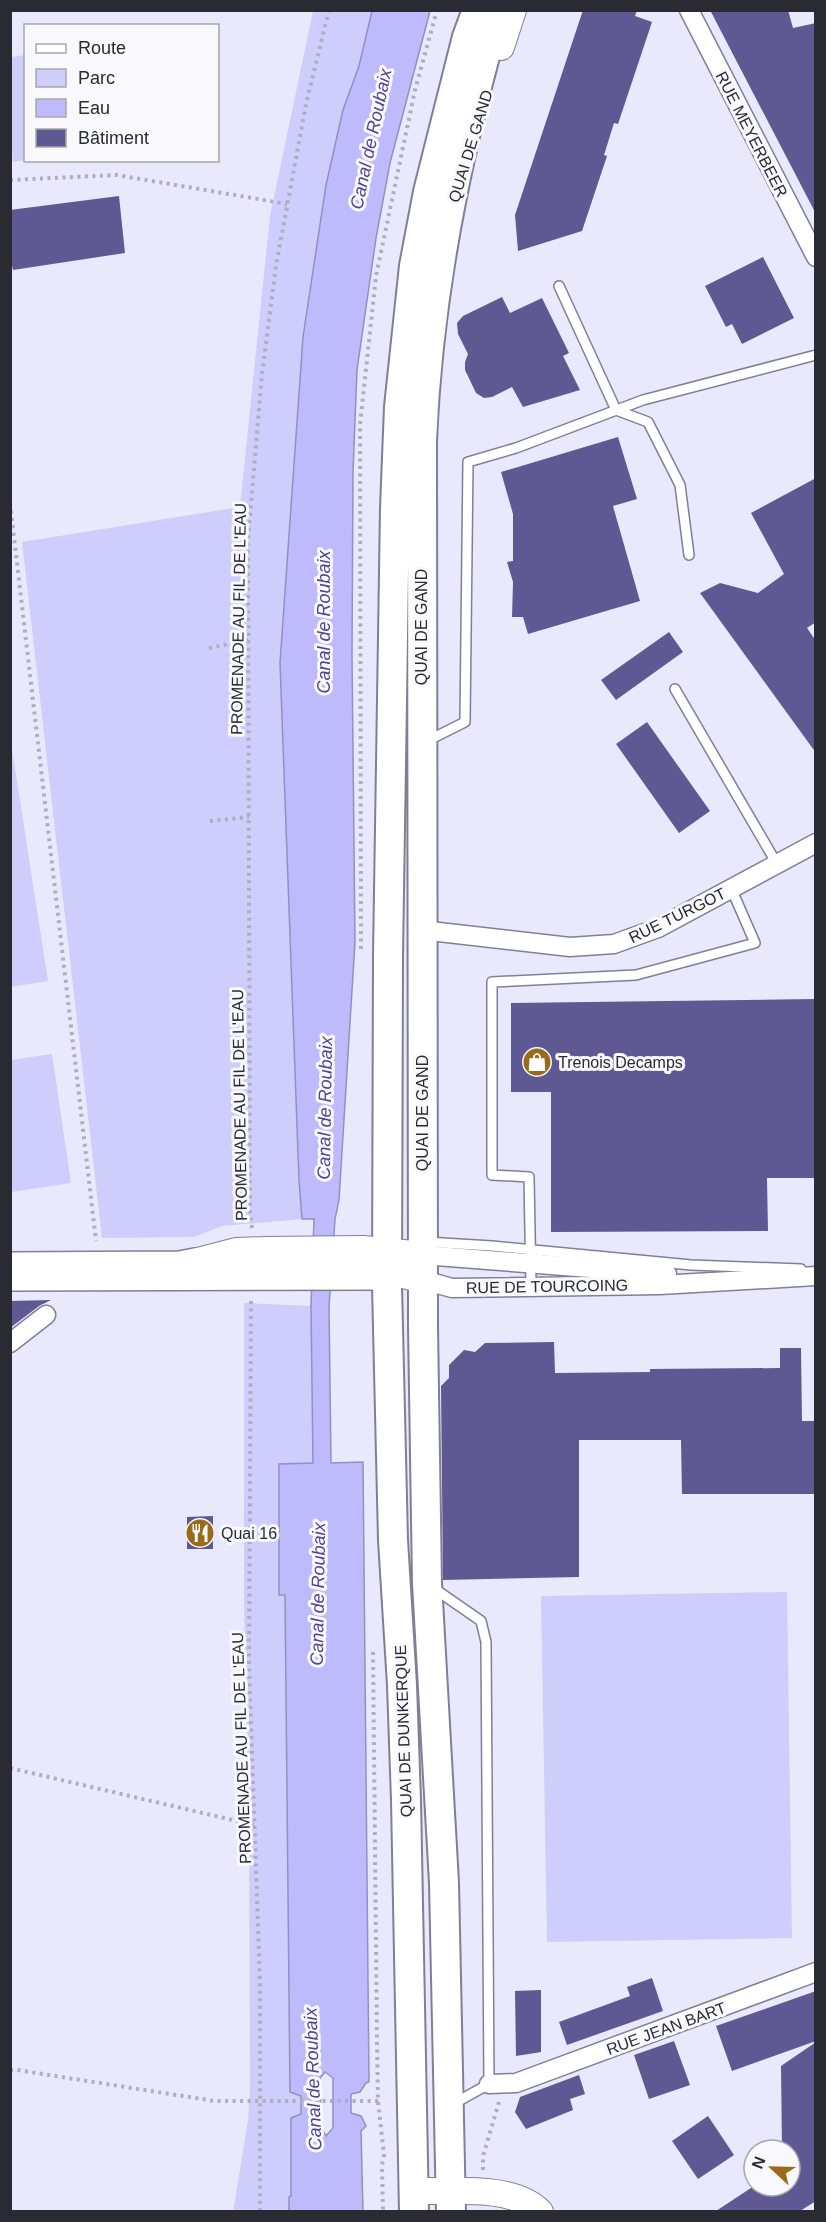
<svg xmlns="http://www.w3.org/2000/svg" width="826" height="2222" font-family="Helvetica,sans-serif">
  <rect width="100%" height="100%" fill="#e9e9fd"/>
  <path fill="#cecdfc" d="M313,11H372L359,66L343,110L326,185L303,337L280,663L302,1219L222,1226L194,1237L102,1238L22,542L240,507L270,216Z
    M25,55V160L13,162L10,142L11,57Z
    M10,736L48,981L11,987H10Z
    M52,1054L71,1183L11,1192V1060Z
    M244,1303L311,1306L313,1463L279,1464L280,1595H285L293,2094L301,2096L302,2114L291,2196L289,2197V2211L233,2212L248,2121L250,2087L249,1815L244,1605Z
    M787,1592L792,1938L547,1942L541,1596Z"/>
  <path fill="#bebbfc" stroke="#9290c0" stroke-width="1.5" fill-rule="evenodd" d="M372,11H430L390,163L376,238L357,370L353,472L352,655L355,942L339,1200L335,1219L329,1307L331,1463L363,1462L369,2082L366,2083L360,2092L351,2094V2113L361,2116L366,2126L361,2131L363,2211H289V2197L291,2196V2118L301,2114V2096L290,2092L285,1595H279V1464L313,1463L311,1306L314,1219H302L299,1180L280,663L303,337L326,185L343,110L359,66ZM325,2072L333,2078V2128L326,2136L321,2128L320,2078Z"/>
  <path fill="#5e5993" d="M583,10H637L635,16L652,22L618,124L614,123L604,155L607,156L582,231L518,251L515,215Z
    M710,10H788L793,28L816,23V214Z
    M119,196L125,253L13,270L10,257V210Z
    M763,257L794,318L742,344L732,324L726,327L705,286Z
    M502,297L510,313L542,298L569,353L563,356L580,390L523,407L512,387L492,397L484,398L476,393L465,370V362L468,354L458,334L457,323L463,316Z
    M618,437L637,499L613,506L640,601L528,634L523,617H512L513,582L507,562L513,561V514L501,472Z
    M816,478V622L807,628L816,641V753L700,593L720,583L758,593L784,574L751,513Z
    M669,632L683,652L616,700L601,680Z
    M647,722L710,811L679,833L616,744Z
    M816,999V1178H767L768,1231L551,1232V1092H511V1003Z
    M51,1300L39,1306L10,1328V1301Z
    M554,1342L555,1373L650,1372V1369L780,1368V1348H801L802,1421H816V1494H682L681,1440H579V1577L443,1580L441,1386L449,1378V1365L464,1350L475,1352L485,1343Z
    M213,1516V1549H187V1517Z
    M652,1978L663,2011L567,2045L559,2022L630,1996L627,1987Z
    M541,1990V2052L516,2056L515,1991Z
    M816,1991V2041L732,2071L716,2026Z
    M674,2041L690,2085L649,2099L634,2055Z
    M816,2042V2201L800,2211H716L754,2186H790V2150H782L781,2066Z
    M579,2075L585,2094L570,2099L573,2110L526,2129L515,2112L520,2097Z
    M708,2116L734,2155L698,2179L672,2141Z"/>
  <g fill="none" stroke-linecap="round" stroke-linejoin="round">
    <g stroke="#7f7f96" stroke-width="12">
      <path id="lane" d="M559,286L616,410L648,422L680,485L689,555
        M675,689L777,864
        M425,742L465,722L468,462L516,448L643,400L816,355
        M426,1242L492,1246L691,1265L801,1269
        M10,1257L179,1256L195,1253
        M10,1286L384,1285
        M531,1286L529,1177L492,1175V982L636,975L755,943L731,888
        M432,1587L481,1621L486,1642L489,2084L453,2104"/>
    </g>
    <g stroke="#7f7f96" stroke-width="21">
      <path id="street" d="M689,10L816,257
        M421,930L570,947L614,944L658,928L816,843
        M423,1255L667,1274
        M423,1280L452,1288L660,1285L816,1276
        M10,1343L46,1315
        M489,2084L516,2083L816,1972"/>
    </g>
    <g stroke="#7f7f96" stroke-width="28">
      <path id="secondary" d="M501,47L513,10
        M194,1262L236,1251L266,1250L363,1249L423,1255
        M10,1272L364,1270L395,1273L423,1280
        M414,2191C451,2192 513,2184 540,2212"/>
    </g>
    <g stroke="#7f7f96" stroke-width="32">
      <path id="primary" d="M414,2212L406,1800L402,1685L393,1540L387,1285L388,956L395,508L399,407L414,266L428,192L467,37L477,10
        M451,2212L444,1883L427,1583L423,1326L422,441C428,295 457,150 498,10"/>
    </g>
    <path stroke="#aeaebe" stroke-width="4" stroke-dasharray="3 4.5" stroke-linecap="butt" d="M10,180L117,175L287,204
      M10,503L96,1241
      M209,648L248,640
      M210,821L249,817
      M361,949L360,425L376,276L415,90L437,10
      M252,1228L250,1214L248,540L262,374L276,266L306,104L329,10
      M251,1301L249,1667L260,1983V2212
      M373,1652L377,2043L378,2101L384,2155L382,2165L383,2212
      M10,1768L254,1825
      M10,2070H17L215,2101H378
      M483,2170V2156L499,2102"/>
    <use href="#lane" stroke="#fff" stroke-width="9"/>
    <use href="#street" stroke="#fff" stroke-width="18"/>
    <use href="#secondary" stroke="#fff" stroke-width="26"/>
    <use href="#primary" stroke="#fff" stroke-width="28"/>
  </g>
  <defs>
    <g id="shop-disc" transform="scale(1.5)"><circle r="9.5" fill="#996c1b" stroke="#f8f8fd"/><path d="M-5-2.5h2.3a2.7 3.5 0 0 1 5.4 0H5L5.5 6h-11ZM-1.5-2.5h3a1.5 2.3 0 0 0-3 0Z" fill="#fff"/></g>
    <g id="restaurant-disc" transform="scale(1.5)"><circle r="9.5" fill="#996c1b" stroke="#f8f8fd"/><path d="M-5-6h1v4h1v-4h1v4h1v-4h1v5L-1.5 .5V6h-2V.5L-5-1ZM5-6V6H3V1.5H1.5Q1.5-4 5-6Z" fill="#fff"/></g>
  </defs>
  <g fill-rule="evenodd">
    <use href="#shop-disc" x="537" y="1062"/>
    <use href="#restaurant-disc" x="200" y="1533"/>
  </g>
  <g text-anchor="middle" stroke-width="6" stroke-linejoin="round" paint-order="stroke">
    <g font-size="16" fill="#2a2a33" stroke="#f8f8fd">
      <text transform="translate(752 134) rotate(63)" y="6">RUE MEYERBEER</text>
      <text transform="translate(470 146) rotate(-73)" y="6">QUAI DE GAND</text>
      <text transform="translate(238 619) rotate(-89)" y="6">PROMENADE AU FIL DE L'EAU</text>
      <text transform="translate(421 627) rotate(-90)" y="6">QUAI DE GAND</text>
      <text transform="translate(677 915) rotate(-26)" y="6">RUE TURGOT</text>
      <text transform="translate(239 1105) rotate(-91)" y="6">PROMENADE AU FIL DE L'EAU</text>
      <text transform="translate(422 1113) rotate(-90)" y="6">QUAI DE GAND</text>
      <text transform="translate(547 1286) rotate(-1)" y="6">RUE DE TOURCOING</text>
      <text transform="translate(403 1731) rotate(-92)" y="6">QUAI DE DUNKERQUE</text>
      <text transform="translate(241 1748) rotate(-92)" y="6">PROMENADE AU FIL DE L'EAU</text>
      <text transform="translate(666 2028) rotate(-20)" y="6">RUE JEAN BART</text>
    </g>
    <g font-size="16" fill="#2a2a33" stroke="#f8f8fd" text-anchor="start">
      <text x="558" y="1068">Trenois Decamps</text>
      <text x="221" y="1539">Quai 16</text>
    </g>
    <g font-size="18" font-style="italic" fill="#4d438f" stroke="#f8f8fd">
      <text transform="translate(371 139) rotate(-78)" y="6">Canal de Roubaix</text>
      <text transform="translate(324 622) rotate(-90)" y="6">Canal de Roubaix</text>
      <text transform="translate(325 1108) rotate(-89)" y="6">Canal de Roubaix</text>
      <text transform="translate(318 1594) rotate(-89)" y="6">Canal de Roubaix</text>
      <text transform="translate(313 2079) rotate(-92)" y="6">Canal de Roubaix</text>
    </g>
  </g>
  <rect width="826" height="2222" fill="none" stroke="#2a2a33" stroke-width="24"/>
  <rect x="24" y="24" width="195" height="138" fill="#f8f8fd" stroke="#a6a6ac" stroke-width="1.5"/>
  <rect x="36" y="44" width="30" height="9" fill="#ffffff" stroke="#a6a6ac" stroke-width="1.5"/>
  <text x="78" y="54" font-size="18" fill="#2a2a33">Route</text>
  <rect x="36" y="69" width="30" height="18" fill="#cecdfc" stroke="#a6a6ac" stroke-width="1.5"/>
  <text x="78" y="84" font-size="18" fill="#2a2a33">Parc</text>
  <rect x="36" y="99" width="30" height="18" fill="#bebbfc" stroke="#a6a6ac" stroke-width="1.5"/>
  <text x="78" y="114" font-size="18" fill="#2a2a33">Eau</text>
  <rect x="36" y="129" width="30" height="18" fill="#5e5993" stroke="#a6a6ac" stroke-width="1.5"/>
  <text x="78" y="144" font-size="18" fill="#2a2a33">Bâtiment</text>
  <g transform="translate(772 2168) rotate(292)"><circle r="28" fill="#f8f8fd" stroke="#a6a6ac" stroke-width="1.5"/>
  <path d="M0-4.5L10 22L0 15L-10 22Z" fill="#996c1b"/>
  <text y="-9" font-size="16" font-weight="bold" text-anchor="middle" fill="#2a2a33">N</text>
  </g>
</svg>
